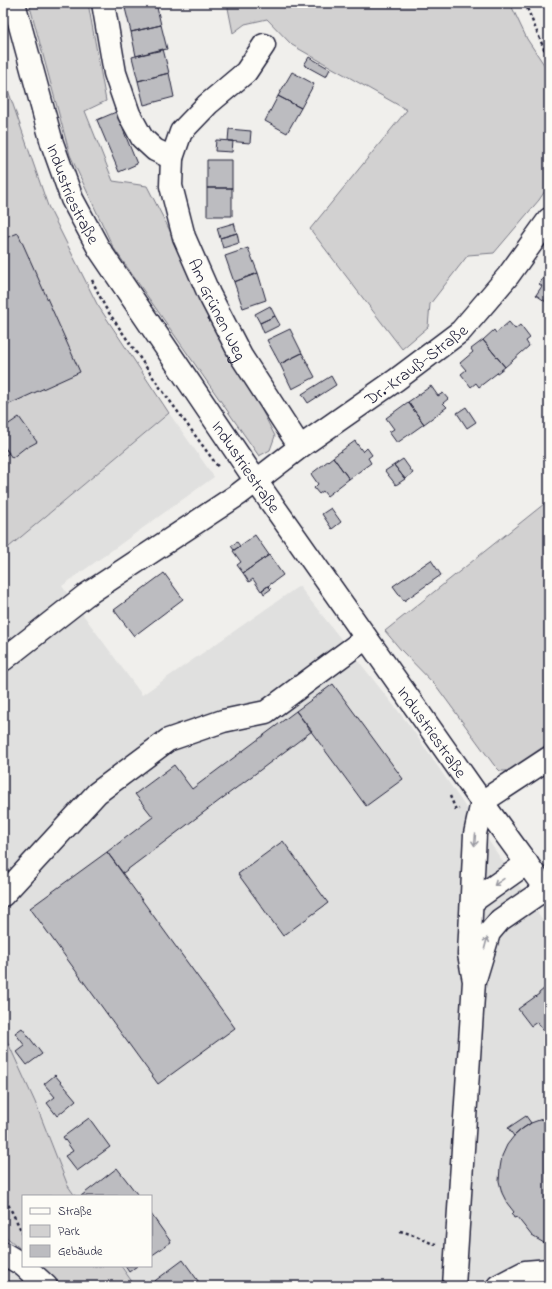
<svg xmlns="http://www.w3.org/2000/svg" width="552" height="1289" font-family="'Indie Flower',sans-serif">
  <rect width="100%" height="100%" fill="#f0efec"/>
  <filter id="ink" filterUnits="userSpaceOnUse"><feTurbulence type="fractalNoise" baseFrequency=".025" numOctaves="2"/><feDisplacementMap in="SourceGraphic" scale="8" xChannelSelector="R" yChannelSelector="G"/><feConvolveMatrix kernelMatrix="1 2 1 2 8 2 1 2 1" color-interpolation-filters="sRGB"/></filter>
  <g filter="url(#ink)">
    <path fill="#e0e0df" d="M169,413L214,477L62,586L142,695L299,586L410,726L549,929V1286H135L121,1266H151V1196H75L68,1186L35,1102L3,1032V552Z
      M3,1234L23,1251V1266H40L63,1286H3Z"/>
    <path fill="#d2d1d1" stroke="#7a7a86" d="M29,3H88L106,101L85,111L113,181L147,186L275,436L270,450L259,456L113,247L70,155Z
      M227,3H510L527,39L549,72V185L539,200L494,253L468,255L430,304L428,327L402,349L310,229L407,110L292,45L267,19L245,24L233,33Z
      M3,62L9,93L48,206L97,304L169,413L3,552Z
      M549,500V743L507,771H500L494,765L437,687L401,650L385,631Z
      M3,1032L35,1102L68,1186L75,1196H23V1251L3,1234Z
      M40,1266H121L135,1286H63Z"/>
    <path fill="#bcbcc0" stroke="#22223b" d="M128,3H146L129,7Z
      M146,3H156L161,25L131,32L125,8Z
      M161,25L167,49L136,56L131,32Z
      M163,49L169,73L138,81L132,57Z
      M309,57L330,69L326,77L304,65Z
      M292,72L314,84L301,108L278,96Z
      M169,73L174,97L144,105L138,81Z
      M278,96L301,108L287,133L265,121Z
      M116,112L137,164L119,172L97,120Z
      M229,129L251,131L250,143L228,141Z
      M216,140L233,141L232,152L215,151Z
      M207,160H232V188H207Z
      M207,188H232V216H207Z
      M234,223L237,233L220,238L217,228Z
      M18,233L80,372L3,407V239Z
      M237,233L239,243L223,248L220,238Z
      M248,248L258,273L234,282L225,256Z
      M549,270V304L536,295L542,286L539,284Z
      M258,273L266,300L243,308L234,282Z
      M270,306L275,316L260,323L255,314Z
      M275,316L280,325L264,333L260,323Z
      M509,322L515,329L520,325L530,338L526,341L529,346L505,367L483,340L494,330L496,333Z
      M290,329L302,353L280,364L267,340Z
      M483,340L505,367L479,387L476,383L471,387L461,374L466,370L460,363L473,352L471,349Z
      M302,353L315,377L292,389L280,364Z
      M331,376L336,385L308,403L302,394Z
      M431,386L438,396L443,393L448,399L443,403L447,407L424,424L408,402Z
      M408,402L424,424L397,443L389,432L394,429L386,418Z
      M466,407L476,422L467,428L457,413Z
      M19,417L37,442L26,448V447L12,458L3,445V428Z
      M355,441L363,452L367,448L372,455L368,458L371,463L349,479L333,457Z
      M3,445L9,453L3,457Z
      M333,457L349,479L327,496L323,491L319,494L314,488L318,484L311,474Z
      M403,459L413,473L405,479L394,465Z
      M394,465L405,479L396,485L385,471Z
      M331,508L341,522L332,529L322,514Z
      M255,535L269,555L243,573L237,565L241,562L233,551Z
      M237,542L240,546L234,550L231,546Z
      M269,555L283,575L261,591L253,579L249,582L243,573Z
      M431,560L441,575L404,601L393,586Z
      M164,573L183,599L134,636L114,610Z
      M268,586L271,589L264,594L262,590Z
      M333,684L403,779L366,806L296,711Z
      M296,711L312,731L123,873L107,852L153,817L135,794L174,765L192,789Z
      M283,841L328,903L283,936L238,874Z
      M107,852L235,1028L158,1084L30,908Z
      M549,987V1039L537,1022L531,1026L518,1009L539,994V993L545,988L546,989Z
      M22,1028L42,1054L27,1065L17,1052L25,1046L15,1033Z
      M55,1075L76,1100L57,1116L47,1103L55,1097L44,1084Z
      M526,1116L531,1123L522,1129L514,1136L508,1128Z
      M89,1118L110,1147L77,1171L65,1156L73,1151L63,1137Z
      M549,1118V1245L544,1243L532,1236L517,1217L514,1218L512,1214L514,1212L507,1203L502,1193L499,1181L500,1168L502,1156L507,1145L514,1136L522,1129L531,1123L542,1119Z
      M117,1168L137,1194L135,1196H81Z
      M151,1214L171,1242L151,1256Z
      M183,1260L201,1285L200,1286H148Z
      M125,1266H137L129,1272Z"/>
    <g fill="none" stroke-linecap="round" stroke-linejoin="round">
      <g stroke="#22223b" stroke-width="25">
        <g id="minor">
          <path d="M103,3L115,73L129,114L142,138L155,150L172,158"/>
          <path id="s1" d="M264,45L246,72L208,104L181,132L172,158L171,186L184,237L209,294L241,356L300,447"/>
          <path id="s2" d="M3,660L86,595L239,494L300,447L396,380L461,331L508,276L549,219"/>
          <path d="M3,895L97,793L168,740L223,721L266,712L366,638"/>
          <path d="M472,902L527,863"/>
          <path d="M476,976L489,933L500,920L545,889"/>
          <path d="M3,1253L23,1265"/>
          <path d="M24,1266L46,1286"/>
          <path d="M454,1286L474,981L469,954L475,834L482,802L549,758"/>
          <path d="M498,1286L525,1272L549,1270"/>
        </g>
      </g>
      <g stroke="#22223b" stroke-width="25">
        <g id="major">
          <path id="s3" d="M14,3L52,143L72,199L99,249L256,481L482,802L549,894"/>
        </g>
      </g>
      <path stroke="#22223b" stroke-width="2.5" stroke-dasharray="3 3" stroke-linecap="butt" d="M525,3L549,61
        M3,53L6,62
        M92,280L105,307L159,386L219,468
        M450,796L456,810L459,809
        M3,1194L23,1234
        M400,1231L414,1235L431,1243L436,1244"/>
      <use href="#minor" stroke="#fdfcf7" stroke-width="22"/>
      <use href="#major" stroke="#fdfcf7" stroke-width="22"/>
    </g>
    <defs><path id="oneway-shaft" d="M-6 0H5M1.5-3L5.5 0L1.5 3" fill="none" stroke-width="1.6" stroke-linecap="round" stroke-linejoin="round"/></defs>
    <g stroke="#9a9aa2">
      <use href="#oneway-shaft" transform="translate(475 840) rotate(94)"/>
      <use href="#oneway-shaft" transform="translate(499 882) rotate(145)"/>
      <use href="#oneway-shaft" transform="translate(486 943) rotate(-75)"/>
    </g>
  </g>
  <g text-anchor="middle" stroke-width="3" stroke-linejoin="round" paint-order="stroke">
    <g font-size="17" fill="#22223b" stroke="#fdfcf7">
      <text dy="6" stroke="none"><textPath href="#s3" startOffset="200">Industriestraße</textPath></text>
      <text dy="6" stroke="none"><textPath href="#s1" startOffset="309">Am Grünen Weg</textPath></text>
      <text dy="6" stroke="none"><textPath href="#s2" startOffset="508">Dr.-Krauß-Straße</textPath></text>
      <text dy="6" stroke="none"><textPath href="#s3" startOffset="524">Industriestraße</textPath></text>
      <text dy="6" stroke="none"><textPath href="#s3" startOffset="848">Industriestraße</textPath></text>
    </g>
  </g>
  <rect width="552" height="1289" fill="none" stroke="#fdfcf7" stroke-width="16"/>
  <rect x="8" y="8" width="536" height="1273" fill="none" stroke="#22223b" stroke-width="1.5" filter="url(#ink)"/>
  <rect x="22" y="1195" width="130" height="72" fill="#fdfcf7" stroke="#a5a5ac"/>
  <rect x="30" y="1208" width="20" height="6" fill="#fdfcf7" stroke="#a5a5ac"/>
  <text x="58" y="1215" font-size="12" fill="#22223b">Straße</text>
  <rect x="30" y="1225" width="20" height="12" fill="#d2d1d1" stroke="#a5a5ac"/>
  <text x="58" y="1235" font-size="12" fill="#22223b">Park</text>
  <rect x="30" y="1245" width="20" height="12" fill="#bcbcc0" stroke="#a5a5ac"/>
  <text x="58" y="1255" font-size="12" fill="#22223b">Gebäude</text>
</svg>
